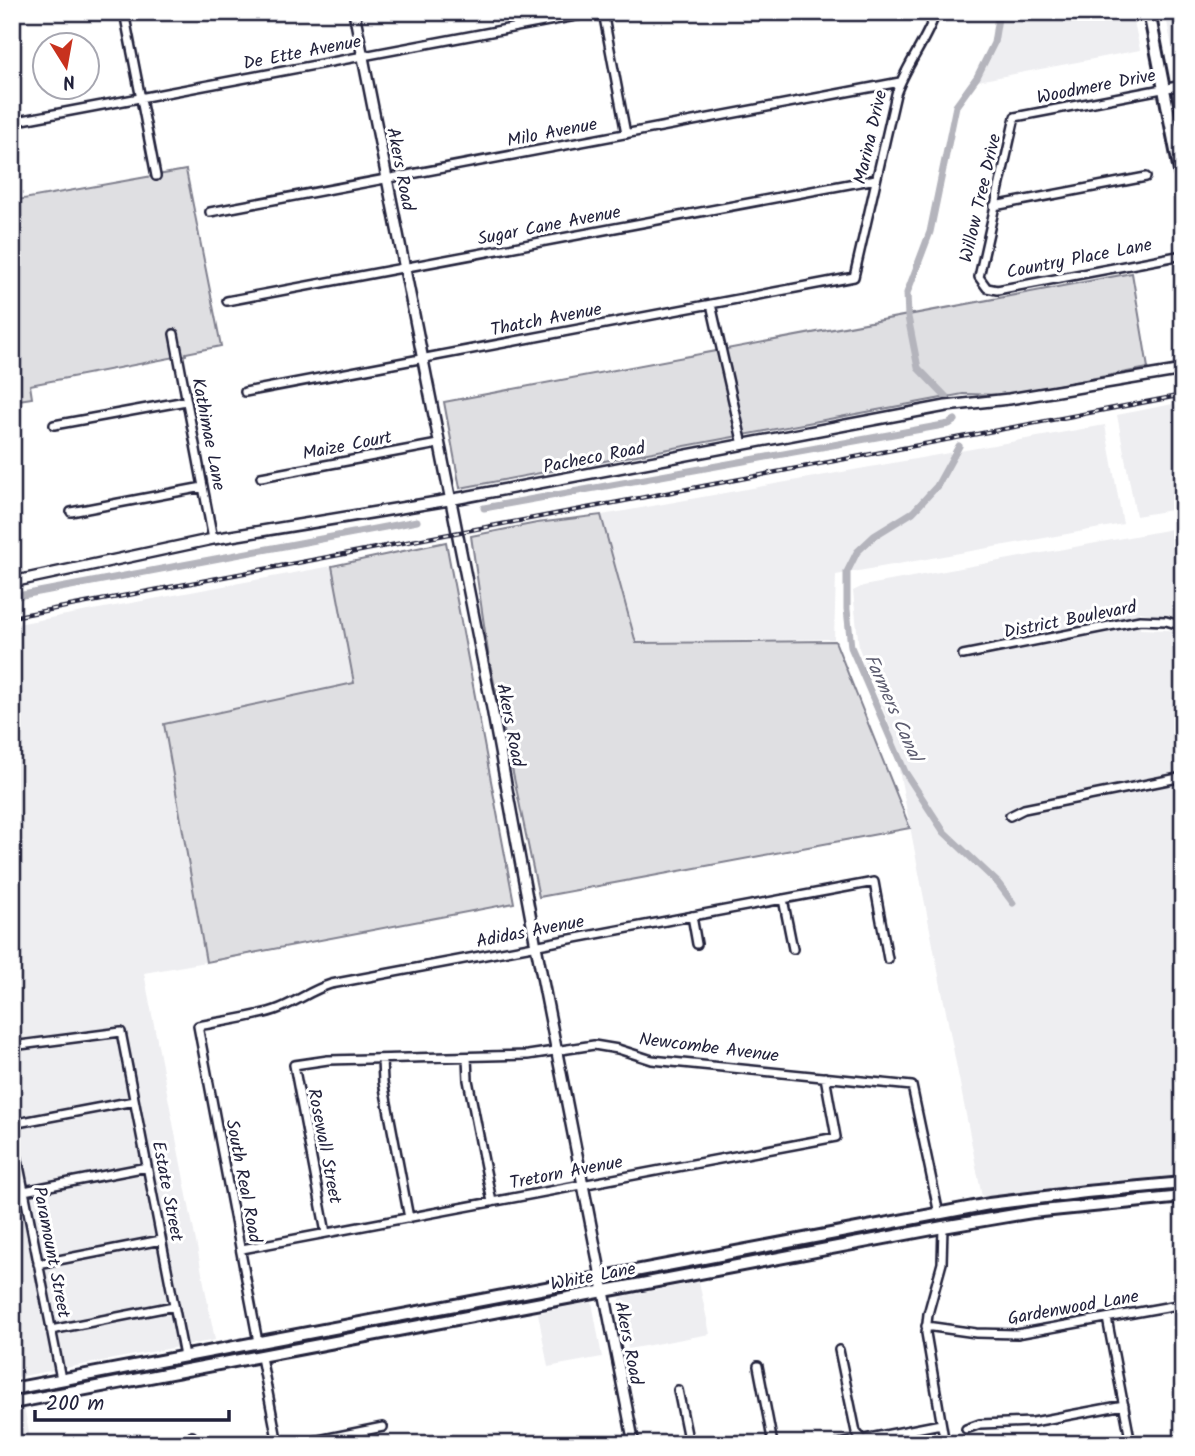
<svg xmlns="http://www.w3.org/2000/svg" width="1195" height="1456" font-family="Kalam,sans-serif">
  <rect width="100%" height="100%" fill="#fff"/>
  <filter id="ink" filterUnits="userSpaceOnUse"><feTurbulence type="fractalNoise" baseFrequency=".0143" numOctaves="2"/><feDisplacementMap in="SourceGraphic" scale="14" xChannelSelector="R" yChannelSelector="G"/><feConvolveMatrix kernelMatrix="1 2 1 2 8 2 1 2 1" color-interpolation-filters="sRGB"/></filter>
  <g filter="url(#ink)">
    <path fill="#eeeef1" d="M1004,12H1007L1008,15L1023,12H1132L1140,50L973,82L990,48L994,14Z
      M1165,12H1183V102Z
      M1183,402V508L1136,516L1117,415Z
      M1105,425L1123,524L836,575L834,639L637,642L602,515Z
      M1183,527V621L1139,612L1140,629L1168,630L1183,635V1175L982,1197L891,729L859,648L853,591L863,586Z
      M332,566L355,683L164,724L206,962L144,973L215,1340L12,1378V625Z
      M699,1282L710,1334L628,1349L619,1302L621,1297Z
      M592,1302L602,1357L548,1367L538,1313Z
      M24,1406L31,1444H12V1408Z
      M938,1435L939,1444H886Z"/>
    <path fill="#dfdfe2" stroke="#80808e" stroke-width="2" d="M186,170L221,346L186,353V355L30,385L32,398L12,401V201Z
      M1132,273L1148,368L1005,395L963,394L460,488L444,402Z
      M601,515L636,643L835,641L910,828L539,897L489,659L471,536L537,523Z
      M446,542L514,903L206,962L164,724L354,683L332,566Z"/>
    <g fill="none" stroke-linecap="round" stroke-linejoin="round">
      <path stroke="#b4b4bc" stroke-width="7" d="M946,397L918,368L908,317L907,293L930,232L956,106L977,77L994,43L999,12
        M959,446L937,486L913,512L874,536L857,552L847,572V609L851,647L905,772L944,832L998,883L1013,903
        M484,508L949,424L955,420
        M12,597L417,521"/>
      <g stroke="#22223b" stroke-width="12">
        <path id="minor" d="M124,12L156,176
          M603,12L626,134
          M1183,85L1015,117L979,277L987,288L997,290L1183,255
          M12,122L597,12
          M994,206L1146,177
          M210,212L900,82
          M227,301L876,179
          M711,304L743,445
          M174,334L213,539
          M245,392L854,277L896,94C906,65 926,42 936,12
          M54,425L186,401
          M261,477L438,444
          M71,512L203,487
          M12,556L17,581
          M963,655L1140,620L1166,621L1183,626
          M1010,816L1024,809L1183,777
          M783,899L793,949
          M692,916L697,944
          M12,1046L121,1032L184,1356
          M467,1057L468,1080L492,1202
          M382,1059L383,1082L409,1218
          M12,1124L134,1101
          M12,1130L61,1379
          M24,1191L147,1167
          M943,1227L942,1263L928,1314L926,1333L945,1444
          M326,1233L294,1065L328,1060L528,1055L594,1045L618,1049L652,1060L912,1086L939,1214
          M242,1249L836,1137L825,1077
          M38,1264L161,1240
          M1107,1318L1131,1444
          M926,1326L976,1333L1017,1334L1183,1304
          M51,1330L174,1306
          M258,1342L198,1026C223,1021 251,1018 275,1010C295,1003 311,990 331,984L874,882L888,959
          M839,1350L856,1432L863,1440
          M261,1357L278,1444
          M758,1366L773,1444
          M678,1390L689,1444
          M966,1429L980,1424L1033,1422L1124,1405
          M192,1436L194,1444
          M299,1444L383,1427
          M839,1444L941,1424"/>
      </g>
      <g stroke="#22223b" stroke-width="14">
        <path id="tertiary" d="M354,12L491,703L536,946L634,1444
          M12,582L213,539L449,500L946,406L1009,399L1183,370"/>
      </g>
      <g stroke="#22223b" stroke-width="16">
        <path id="secondary" d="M1149,12L1183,187
          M12,1389L989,1204L1086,1192L1183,1183
          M12,1403L943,1227L1032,1212L1183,1197"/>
      </g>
      <use href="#minor" stroke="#fff" stroke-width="7"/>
      <use href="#tertiary" stroke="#fff" stroke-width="9"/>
      <use href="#secondary" stroke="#fff" stroke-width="10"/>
      <g stroke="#22223b" stroke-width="4.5">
        <path id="rail" d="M12,617L1183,395"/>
      </g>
      <use href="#rail" stroke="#fff" stroke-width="2" stroke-dasharray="5" stroke-linecap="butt"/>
    </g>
  </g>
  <g text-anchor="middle" stroke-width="6" stroke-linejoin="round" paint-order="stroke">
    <g font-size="18" fill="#22223b" stroke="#fff">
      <text transform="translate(302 52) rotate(-11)" y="6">De Ette Avenue</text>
      <text transform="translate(1096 86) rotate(-11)" y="6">Woodmere Drive</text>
      <text transform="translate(552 132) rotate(-11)" y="6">Milo Avenue</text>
      <text transform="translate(870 137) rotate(-77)" y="6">Marina Drive</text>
      <text transform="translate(401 169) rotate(79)" y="6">Akers Road</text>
      <text transform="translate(980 198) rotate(-77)" y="6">Willow Tree Drive</text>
      <text transform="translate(549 225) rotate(-11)" y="6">Sugar Cane Avenue</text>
      <text transform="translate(1079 258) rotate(-11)" y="6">Country Place Lane</text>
      <text transform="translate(546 319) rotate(-11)" y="6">Thatch Avenue</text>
      <text transform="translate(209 434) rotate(79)" y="6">Kathimae Lane</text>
      <text transform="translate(347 445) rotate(-11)" y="6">Maize Court</text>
      <text transform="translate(594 457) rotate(-11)" y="6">Pacheco Road</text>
      <text transform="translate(1070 619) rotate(-11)" y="6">District Boulevard</text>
      <text transform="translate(511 725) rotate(79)" y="6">Akers Road</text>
      <text transform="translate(530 931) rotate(-11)" y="6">Adidas Avenue</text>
      <text transform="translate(709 1047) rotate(7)" y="6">Newcombe Avenue</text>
      <text transform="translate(325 1146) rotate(79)" y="6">Rosewall Street</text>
      <text transform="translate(566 1172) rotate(-11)" y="6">Tretorn Avenue</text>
      <text transform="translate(244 1181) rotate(79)" y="6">South Real Road</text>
      <text transform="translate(168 1191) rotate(79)" y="6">Estate Street</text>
      <text transform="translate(52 1252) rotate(79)" y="6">Paramount Street</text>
      <text transform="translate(593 1276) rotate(-11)" y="6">White Lane</text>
      <text transform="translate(1073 1307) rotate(-10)" y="6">Gardenwood Lane</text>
      <text transform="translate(629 1343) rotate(79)" y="6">Akers Road</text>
    </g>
    <g font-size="19" font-style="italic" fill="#5c5c6f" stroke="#fff">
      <text transform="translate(894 707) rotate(66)" y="7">Farmers Canal</text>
    </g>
  </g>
  <rect width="1195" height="1456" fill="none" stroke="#fff" stroke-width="42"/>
  <rect x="21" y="21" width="1153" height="1414" fill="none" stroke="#22223b" stroke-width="2.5" filter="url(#ink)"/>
  <g transform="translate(66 66) rotate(169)"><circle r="33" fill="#ffffff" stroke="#a7a7b1" stroke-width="2"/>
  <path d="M0-5L12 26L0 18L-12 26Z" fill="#c8321e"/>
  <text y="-10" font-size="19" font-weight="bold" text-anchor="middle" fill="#22223b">N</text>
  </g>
  <path d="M35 1410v10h194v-10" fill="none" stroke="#22223b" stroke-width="3.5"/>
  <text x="46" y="1410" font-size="21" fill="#22223b" stroke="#ffffff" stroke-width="5" paint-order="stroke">200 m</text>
</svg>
